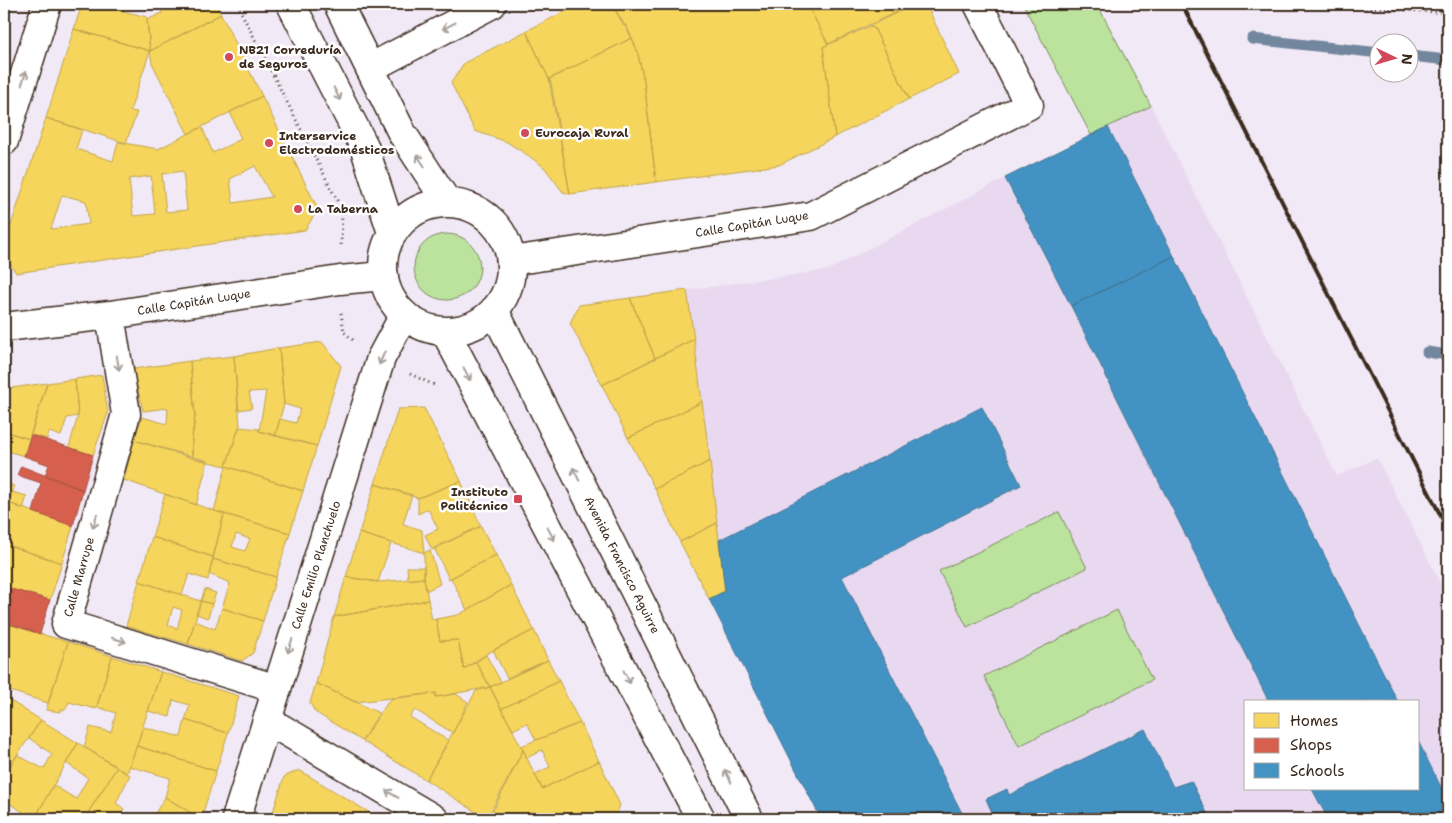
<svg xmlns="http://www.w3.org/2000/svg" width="1452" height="823" font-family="'Shantell Sans',sans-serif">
  <rect width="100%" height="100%" fill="#f2e9f6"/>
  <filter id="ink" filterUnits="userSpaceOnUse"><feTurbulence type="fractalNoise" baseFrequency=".02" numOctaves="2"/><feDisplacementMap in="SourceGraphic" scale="10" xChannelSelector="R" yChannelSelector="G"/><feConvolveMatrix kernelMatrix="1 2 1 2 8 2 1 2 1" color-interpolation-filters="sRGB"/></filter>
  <g filter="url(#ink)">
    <path fill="#e9d9f0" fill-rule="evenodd" d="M1151,106L1337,476L1377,458L1448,598V819H821L709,599L725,591L687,290L828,270L1005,178ZM1246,702H1418V789H1246Z"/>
    <path fill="#bbe39e" stroke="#7b865e" d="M1023,4H1097L1151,106L1091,135Z
      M414 267a33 33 0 1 1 66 0a33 33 0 1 1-66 0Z
      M1059,512L1087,568L967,627L939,571Z
      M1117,610L1152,680L1019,746L984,676Z"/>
    <path fill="#f6d55c" stroke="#bea249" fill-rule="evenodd" d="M4,4H11L4,27Z
      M82,4H125L123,11L147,17L150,51L74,29Z
      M159,4H216L221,14L150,51L147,20L162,13Z
      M580,4H612L632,38L549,79L526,31Z
      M612,4H807L828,44L823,47L835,137L779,165L656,182L644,81L637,50L626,25L624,26Z
      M807,4H914L828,44Z
      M914,4H926L959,74L909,99L874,28L870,26Z
      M221,14L262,96L188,134L152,63L150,51Z
      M870,26L874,28L909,99L835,137L823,47Z
      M74,29L150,51L130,111L137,112L126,143L46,118Z
      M526,31L551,83L570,194L563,192L544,167L529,156L507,142L475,131L451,83L464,63Z
      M632,38L637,50L644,81L656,182L570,194L549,79Z
      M262,96L318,209L305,230L16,273L4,254V247L46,118L82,130L76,149L113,161L118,142L158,149L202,127L213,153L241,139L230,112ZM255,166L272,197L233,203L230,179ZM183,171L187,210L166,212L162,174ZM151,176L155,214L133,216L129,179ZM62,195L86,201L89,224L51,229Z
      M687,290L694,339L655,358L630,298Z
      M630,298L655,358L602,385L570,323L579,305Z
      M694,339L702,402L628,438L602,385Z
      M322,342L341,366L317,446L275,436L280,419L296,423L300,409L284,404L279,348Z
      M279,348L284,404L275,436L259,431L266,391L249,392L252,408L238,410L234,356Z
      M234,356L240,425L226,466L192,458V438L195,416L190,361Z
      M190,361L195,416L192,438V458L134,440L142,417L167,424L168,408L143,411L133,369Z
      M102,375L108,413L93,455L69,447L78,416L75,379Z
      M75,379L78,416L67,418L61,436L49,432L47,439L31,435L47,383Z
      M47,383L29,439L4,431V389Z
      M702,402L710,461L655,489L628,438Z
      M424,408L461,481L418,498L375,484L398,409Z
      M239,427L259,429V431L317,446L303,491L226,466Z
      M4,431L29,439L24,456L4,450Z
      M134,440L208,461L196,505L124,480Z
      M710,461L717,523L680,542L655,489Z
      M226,466L303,491L290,533L214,511Z
      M461,481L481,526L432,550L425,535L438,529L428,509L418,514V498Z
      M4,482L14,486L4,519Z
      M375,484L412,495L403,524L422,530L424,553L359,533Z
      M12,492L27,496L23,509L9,503Z
      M165,494L224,514L213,557L152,537Z
      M9,503L73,526L62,563L4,544V519Z
      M224,514L290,533L276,577L213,559ZM236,534L250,539L245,551L232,547Z
      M717,523L725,591L709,599L680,542Z
      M481,526L496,555L449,579L434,548Z
      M359,533L391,543L378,582L346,577Z
      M152,537L213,557L208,580L189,574L182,595L139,581Z
      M4,544L62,563L50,600L4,587Z
      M430,550L440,584L426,591L424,578V553Z
      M496,555L511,585L467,610L451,578Z
      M213,559L276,577L263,621L222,608L230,583L209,574Z
      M407,567H424V578L408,580Z
      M346,577L378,582L424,578L428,600L334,617Z
      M139,581L201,601L188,644L126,626ZM173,607L182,610L177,629L168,625Z
      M511,585L534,630L488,653L464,669L458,640L440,641L436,619L458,615Z
      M205,589L216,593L212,604L201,601Z
      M428,600L432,620L436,619L440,641L458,640L464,669L476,662L490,687L436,697V693L355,702L316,683L334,617Z
      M201,601L212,604L208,618L196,614Z
      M222,608L263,621L253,653L242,661L188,644L195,621L215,629Z
      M4,622L11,625L6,642L4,641Z
      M11,625L68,642L48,703L4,689V649Z
      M534,630L548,660L507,678L493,650Z
      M68,642L112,656L96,709L69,702L65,710L61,709V712L46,710Z
      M486,655L501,682L490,687L476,662Z
      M112,656L161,672L127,774L84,747L90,727L111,732L116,713L97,707Z
      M548,660L559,681L501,709L490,687Z
      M161,672L239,696L228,733L185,720L190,705L173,700L170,717L148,711Z
      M559,681L580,723L536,740L527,723L513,730L501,709Z
      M316,683L379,713L362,741L315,712L310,703Z
      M490,687L523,750L487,819L426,780L476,691Z
      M436,693V697L456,694L468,702L453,733L415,710L410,717L449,741L426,780L362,741L390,699Z
      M4,697L41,720L4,775Z
      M41,720L78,743L34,819L4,800V775L17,755L44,769L52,754L29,738Z
      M185,720L228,733L216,771L137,746L143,727L181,737Z
      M580,723L599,761L542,789L535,774L550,767L542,750L527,758L521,746Z
      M78,743L117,767L84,819H35L53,785L76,799L88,778L66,763Z
      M137,746L216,771L201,819L165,797L170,778L129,766Z
      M523,750L542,789L599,761L620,805L615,819H489Z
      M117,767L130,775L116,803L124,809L118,818L121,819H84Z
      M299,770L380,819H285L273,812L284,777Z
      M165,797L201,819H162L154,815Z"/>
    <path fill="#d6604d" stroke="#a8503f" d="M31,435L93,455L83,490L45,475L49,465L24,456Z
      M21,466L83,490L73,526L33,512L41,483L17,475Z
      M4,587L50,600L40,634L4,622Z"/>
    <path fill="#4393c3" stroke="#417492" d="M1108,127L1174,256L1071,306L1005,178Z
      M1174,256L1398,702H1269L1071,306Z
      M982,407L1021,485L842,577L965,819H821L709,599L725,591L719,540Z
      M1145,729L1173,787L1191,781L1210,819H995L986,799L1007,789L1009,795Z
      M1418,741L1448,801V819H1328L1312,789H1418Z"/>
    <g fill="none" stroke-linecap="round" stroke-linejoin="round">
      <path stroke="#72869d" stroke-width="11" d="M1252,39L1380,53
        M1410,56L1448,60
        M1427,352L1448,355"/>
      <g stroke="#3b2a1e" stroke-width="31">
        <path id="minor" d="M370,68L492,4
          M4,141L47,4
          M511,261L811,216L1029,105L978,4
          M110,315L126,414L66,624L277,689
          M4,327L110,315L340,280L384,276
          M267,720L434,819
          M236,819L381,358L404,315"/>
      </g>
      <g stroke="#3b2a1e" stroke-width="31">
        <path id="major" d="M291,4L364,146L392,233
          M338,4L402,133L447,202
          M383 267a64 64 0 1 1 128 0a64 64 0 1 1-128 0Z
          M494,310L749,819
          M445,331L701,819"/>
      </g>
      <path stroke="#3b2a1e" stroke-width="3" stroke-dasharray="1 4" stroke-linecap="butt" d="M237,4L342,210L341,247
        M1320,4L1448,13
        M341,313L344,332L353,340
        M410,374L434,385"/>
      <use href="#minor" stroke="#fff" stroke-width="28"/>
      <use href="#major" stroke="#fff" stroke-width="28"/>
      <path stroke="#3b2a1e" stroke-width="4" d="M1182,4L1448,530"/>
    </g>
    <defs><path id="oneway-shaft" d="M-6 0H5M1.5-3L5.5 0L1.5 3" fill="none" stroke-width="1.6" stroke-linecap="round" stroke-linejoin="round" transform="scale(1.25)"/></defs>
    <g stroke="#a79f9a">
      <use href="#oneway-shaft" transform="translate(449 26) rotate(152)"/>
      <use href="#oneway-shaft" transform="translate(24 78) rotate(-72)"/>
      <use href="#oneway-shaft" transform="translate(337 94) rotate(63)"/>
      <use href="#oneway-shaft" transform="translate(421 161) rotate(-123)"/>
      <use href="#oneway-shaft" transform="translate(382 358) rotate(113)"/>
      <use href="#oneway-shaft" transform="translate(118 363) rotate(81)"/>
      <use href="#oneway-shaft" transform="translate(467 374) rotate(62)"/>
      <use href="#oneway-shaft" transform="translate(576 474) rotate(-117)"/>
      <use href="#oneway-shaft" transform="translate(95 521) rotate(106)"/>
      <use href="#oneway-shaft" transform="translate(551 534) rotate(62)"/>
      <use href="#oneway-shaft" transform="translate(119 640) rotate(17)"/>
      <use href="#oneway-shaft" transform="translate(290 646) rotate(108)"/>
      <use href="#oneway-shaft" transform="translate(627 677) rotate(62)"/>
      <use href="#oneway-shaft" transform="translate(728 776) rotate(-117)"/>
      <use href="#oneway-shaft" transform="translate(392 794) rotate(-149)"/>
    </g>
  </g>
  <g fill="#d1495b" stroke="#fff" stroke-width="2">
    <circle cx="229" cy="57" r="5"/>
    <circle cx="525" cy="133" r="5"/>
    <circle cx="269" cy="143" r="5"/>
    <circle cx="298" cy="209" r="5"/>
    <rect x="513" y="494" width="10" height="10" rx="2.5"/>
  </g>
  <g text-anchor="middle" stroke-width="5" stroke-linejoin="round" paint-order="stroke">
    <g font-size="12" font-weight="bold" fill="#3b2a1e" stroke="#fff" text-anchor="start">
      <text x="239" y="54">NB21 Correduría<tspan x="239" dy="14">de Seguros</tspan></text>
      <text x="535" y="137">Eurocaja Rural</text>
      <text x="279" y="140">Interservice<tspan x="279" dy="14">Electrodomésticos</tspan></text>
      <text x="308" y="213">La Taberna</text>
      <text x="508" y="496" text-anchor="end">Instituto<tspan x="508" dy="14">Politécnico</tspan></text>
    </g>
    <g font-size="12" fill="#3b2a1e" stroke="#fff">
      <text transform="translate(752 224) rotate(-9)" y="4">Calle Capitán Luque</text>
      <text transform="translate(194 302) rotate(-9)" y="4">Calle Capitán Luque</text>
      <text transform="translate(316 565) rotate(-72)" y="4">Calle Emilio Planchuelo</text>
      <text transform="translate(622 565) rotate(63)" y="4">Avenida Francisco Aguirre</text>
      <text transform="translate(79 577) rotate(-74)" y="4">Calle Marrupe</text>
    </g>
  </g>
  <rect width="1452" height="823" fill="none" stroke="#fff" stroke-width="20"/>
  <rect x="10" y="10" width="1432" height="803" fill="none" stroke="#3b2a1e" stroke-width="2" filter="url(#ink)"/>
  <rect x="1244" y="700" width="175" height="90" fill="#ffffff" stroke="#b1aaa5"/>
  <rect x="1254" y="713" width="25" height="15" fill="#f6d55c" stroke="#b1aaa5"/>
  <text x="1290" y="726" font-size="15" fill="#3b2a1e">Homes</text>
  <rect x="1254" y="738" width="25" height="15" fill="#d6604d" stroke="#b1aaa5"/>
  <text x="1290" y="750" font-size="15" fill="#3b2a1e">Shops</text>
  <rect x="1254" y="763" width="25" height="15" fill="#4393c3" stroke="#b1aaa5"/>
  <text x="1290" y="776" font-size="15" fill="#3b2a1e">Schools</text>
  <g transform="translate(1394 58) rotate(95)"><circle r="24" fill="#ffffff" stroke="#b1aaa5"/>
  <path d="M0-4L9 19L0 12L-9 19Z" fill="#d1495b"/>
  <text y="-8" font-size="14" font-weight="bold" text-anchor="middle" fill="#3b2a1e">N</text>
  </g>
</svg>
